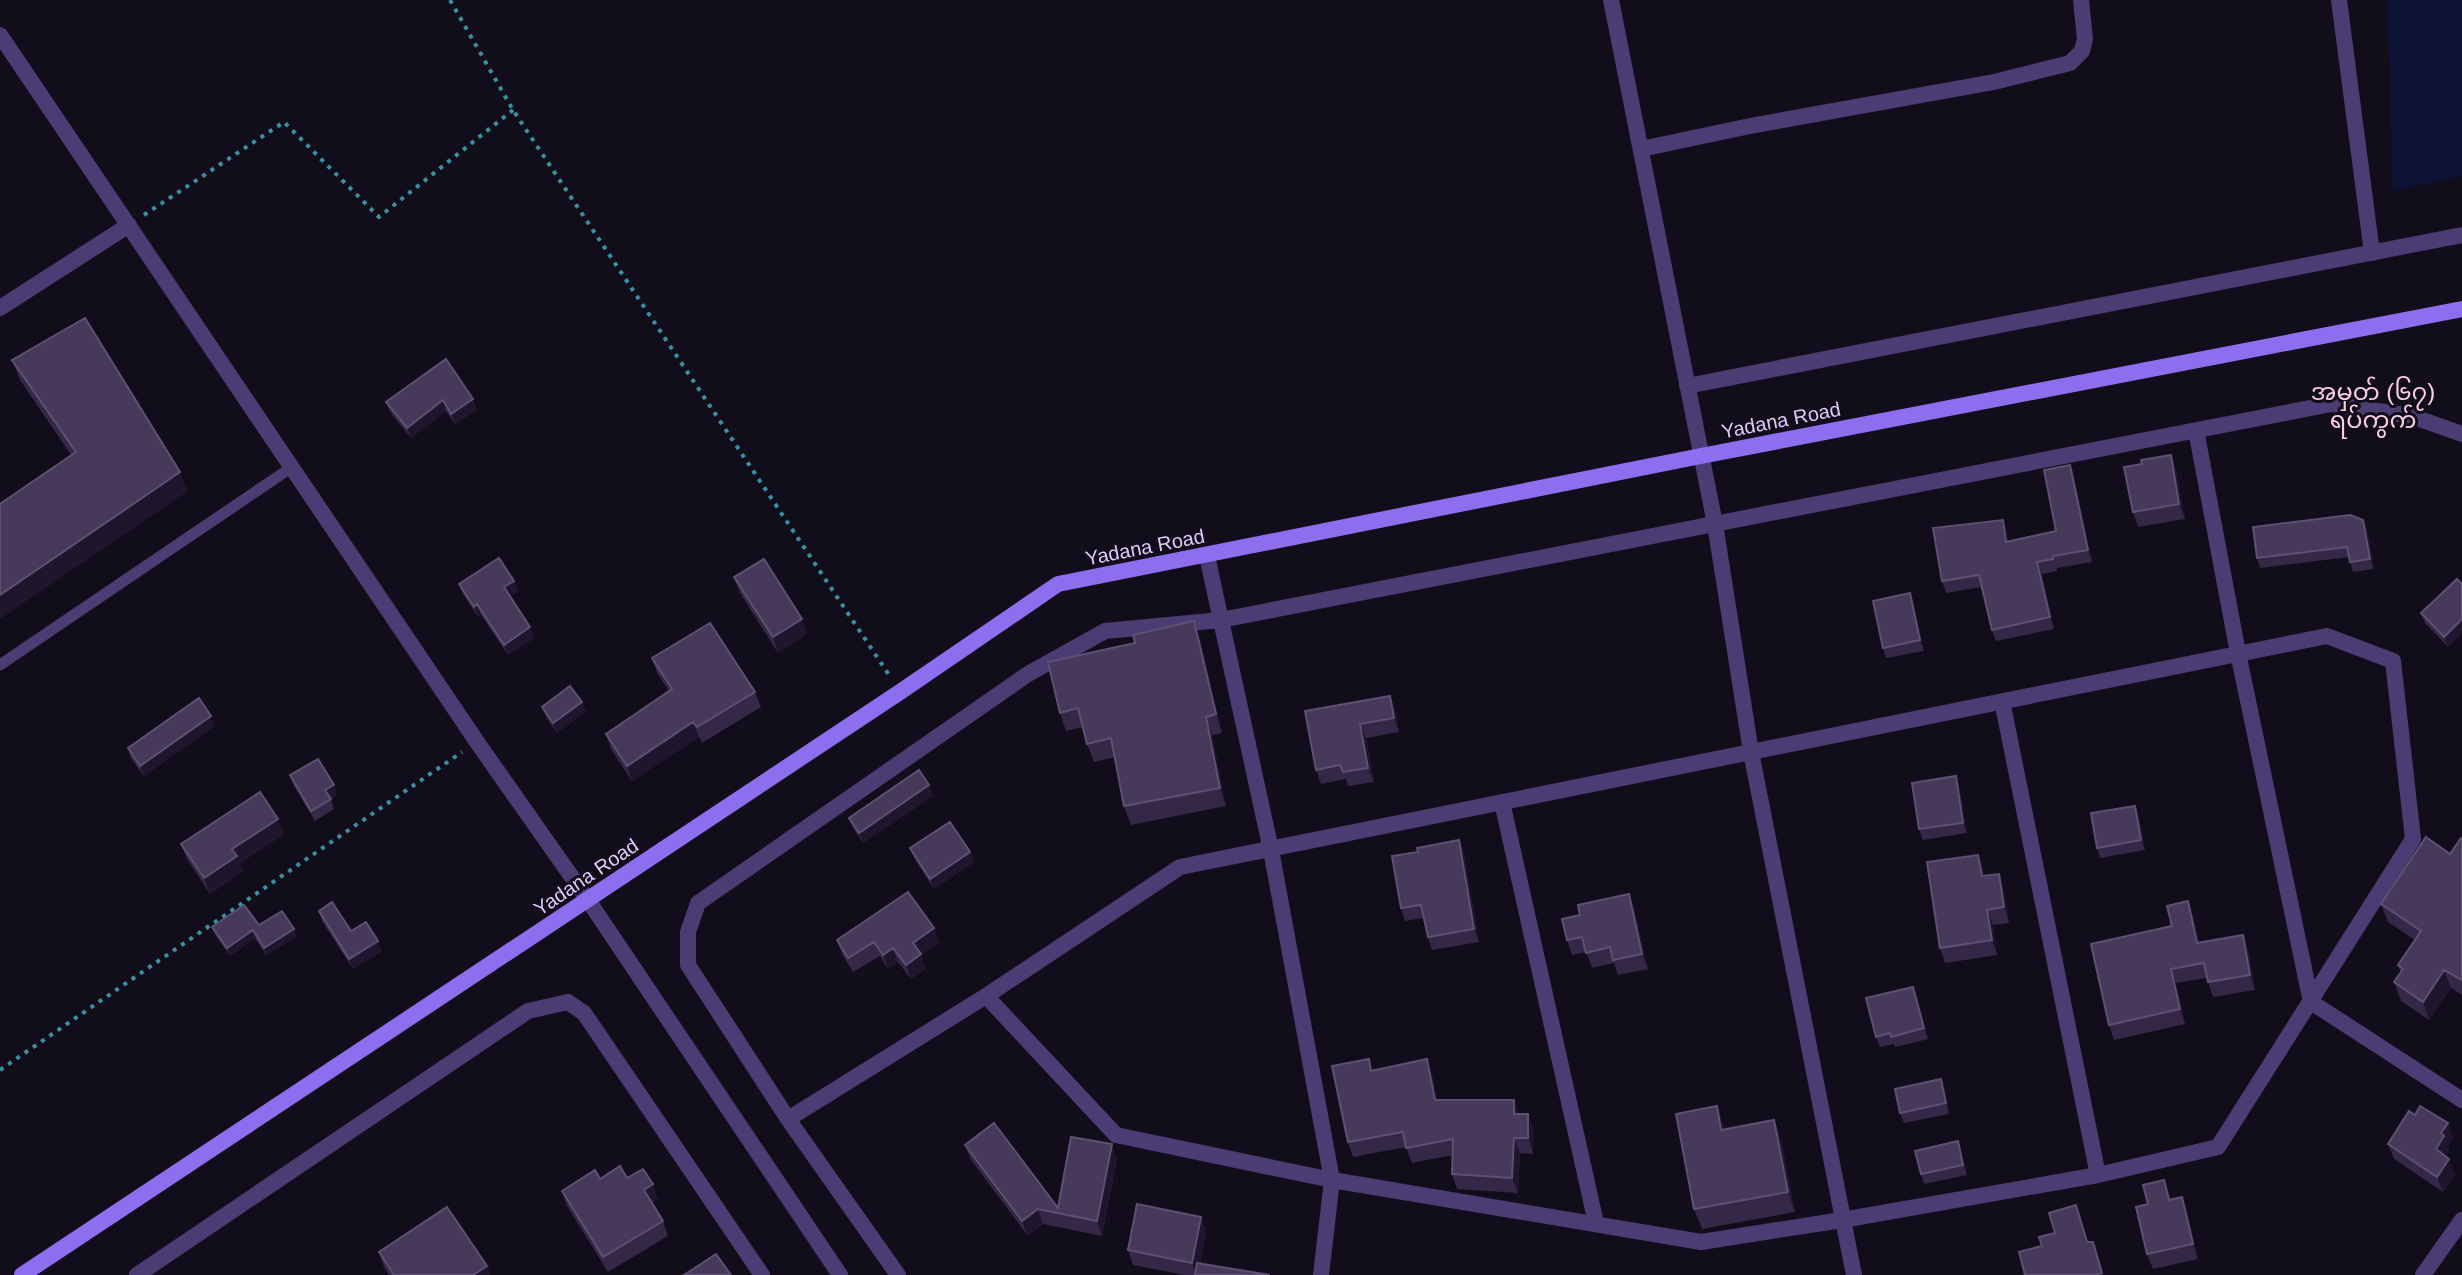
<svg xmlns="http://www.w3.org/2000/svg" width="2462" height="1275" font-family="Arial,'Noto Sans Myanmar',sans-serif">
  <rect width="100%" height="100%" fill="#120d1a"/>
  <path fill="#0d1333" d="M2387,0H2462V176L2393,191Z"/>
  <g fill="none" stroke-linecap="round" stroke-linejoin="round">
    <path stroke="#3990a0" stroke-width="4" stroke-dasharray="4 6" stroke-linecap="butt" d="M450,0L513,110L891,678
      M144,215L284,122L379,217L513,110
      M0,1070L462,752"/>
    <path stroke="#4b3d74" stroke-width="11" d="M0,665L292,467"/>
    <path stroke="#4b3d74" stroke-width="16" d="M1611,0L1715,524L1751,752L1854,1275
      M2339,0L2372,253
      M1641,149L1750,126L1994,82L2070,63L2082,51L2085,39L2081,0
      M0,308L129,225
      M1687,386L2462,235
      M2196,430L2238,653L2311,1002L2462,1100
      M1207,556L1271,850L1332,1180L1321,1275
      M2002,701L2098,1175
      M1502,802L1596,1223
      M788,1119L986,996L1180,867L2327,636L2393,661L2413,839L2218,1147L2098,1175L1842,1220L1701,1242L1332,1180L1116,1135L986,996
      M137,1275L528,1011L568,1002L584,1013L762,1275
      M898,1275L788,1119L688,965V932L698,903L1028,674L1105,631L1221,620L2331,404L2411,416L2462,434
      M2423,1275L2462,1220"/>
    <path stroke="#4b3d74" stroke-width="16" d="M0,35L477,742L588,900L840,1275"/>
    <path stroke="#8d6eef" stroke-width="16" d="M22,1275L900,692L1058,584L1701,456L2462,309"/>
  </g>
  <path fill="#352746" d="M446,359L477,410L455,424L446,411L411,438L390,412L386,402Z
    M12,360L180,472L187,492L71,455L20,380Z
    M2176,470L2185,519L2138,527L2133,512Z
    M2074,477L2092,562L2057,568V571L2042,574L2054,629L1996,641L1992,630L1982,587L1946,593L1942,581L2007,532L2008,541L2056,531Z
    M2363,520L2367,530L2374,569L2353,572L2349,557L2260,568L2257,558Z
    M734,577L807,634L778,653L740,593Z
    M2457,579L2448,647L2425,623L2421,613Z
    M514,581L518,591L510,596L534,638L508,655L481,615L478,617L463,594L459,584Z
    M1913,603L1924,651L1886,658L1883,648Z
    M1194,621L1200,640L1222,733L1212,735L1226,806L1131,825L1124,806L1115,757L1094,762L1087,744L1083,727L1066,731L1060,713L1135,643Z
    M652,658L755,692L761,707L702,743L699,737L632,781L611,749L606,734L669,691L657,673Z
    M582,702L586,712L557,733L546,717L542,707Z
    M1395,710L1399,732L1366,738L1374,782L1348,786L1346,779L1321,784L1316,770L1305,711Z
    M215,726L144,776L131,759L128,748Z
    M290,775L337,795L331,799L334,809L315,821L294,786Z
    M1959,786L1967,833L1923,840L1919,829Z
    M933,796L863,843L853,828L849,818Z
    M2139,816L2145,850L2100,858L2097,848Z
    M284,834L240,863L243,871L210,894L187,859L181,844Z
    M2462,839V995L2451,988L2429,1020L2401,1001L2394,982L2401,973L2398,965L2415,940L2388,922L2381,904L2450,854Z
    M1459,840L1464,853L1479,942L1432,950L1428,937L1424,918L1405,921L1401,908L1418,852Z
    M910,848L970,852L974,862L934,889L914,858Z
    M1978,855L1985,876L2004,889L2009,923L1993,925L1997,955L1945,963L1940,948Z
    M1629,894L1634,909L1648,969L1618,975L1614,963L1592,968L1586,952L1572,955L1567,940L1580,915Z
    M2188,901L2193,916L2199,943L2243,935L2248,950L2255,990L2213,997L2207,978L2176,983L2185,1024L2114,1040L2109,1025Z
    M319,911L351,931L382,951L353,969L322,921Z
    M259,925L294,929L296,937L266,955L255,938L230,956L215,935L212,927Z
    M934,928L939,943L921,955L926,969L911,979L898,962L888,969L880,956L853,972L842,954L837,940Z
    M1913,987L1928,1039L1895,1047L1894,1044L1880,1047L1876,1037Z
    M1373,1070L1432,1075L1437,1100H1514L1519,1114H1528L1533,1129V1154L1520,1153L1518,1193L1457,1189L1452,1174L1453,1155L1412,1163L1406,1147L1353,1157L1348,1142Z
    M1944,1090L1949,1114L1904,1123L1900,1113Z
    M1717,1106L1725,1130L1774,1120L1781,1140L1795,1212L1702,1229L1694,1209Z
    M2415,1115L2448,1123L2453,1139L2448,1147L2449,1152L2446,1156L2455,1174L2443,1192L2394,1159L2388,1144Z
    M1958,1141L1967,1175L1924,1184L1921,1174Z
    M1112,1144L1117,1160L1102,1236L1043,1224L1028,1236L971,1160L965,1145L1058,1208Z
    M627,1178L653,1184L658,1199L652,1203L663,1221L668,1236L608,1272L567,1206L562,1191L600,1179Z
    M2164,1180L2171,1200L2182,1197L2187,1212L2198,1259L2153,1269L2147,1254L2148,1204Z
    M1201,1217L1206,1232L1200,1264L1270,1275H1184L1133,1265L1128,1250Z
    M379,1252L487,1266L490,1275H389L384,1267Z"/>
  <path fill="#1f152d" d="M473,399L477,410L455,424L451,414Z
    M443,400L446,411L411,438L407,428Z
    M2171,455L2176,470L2185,519L2179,504Z
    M2070,465L2074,477L2092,562L2088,550Z
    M180,472L187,492L0,619V595Z
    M2003,520L2007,532L2010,553L2006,542Z
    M2363,520L2367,530L2374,569L2370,559Z
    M2037,562L2042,574L2054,629L2050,617Z
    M514,581L518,591L508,597L504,587Z
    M1910,593L1913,603L1924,651L1920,640Z
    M477,604L481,615L478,617L474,607Z
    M802,619L807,634L778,653L773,637Z
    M2462,619V633L2448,647L2444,637Z
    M1194,621L1200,640L1222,733L1216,714Z
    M530,627L534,638L508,655L504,645Z
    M1390,696L1395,710L1399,732L1394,718Z
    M582,702L586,712L557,733L553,723Z
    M211,716L215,726L144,776L140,766Z
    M1206,717L1212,735L1226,806L1220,788Z
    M693,722L699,737L632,781L627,766Z
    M1360,724L1366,738L1374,782L1368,768Z
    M1956,776L1959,786L1967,833L1963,823Z
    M334,785L337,795L329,800L325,790Z
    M929,785L933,796L863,843L859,833Z
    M2135,806L2139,816L2145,850L2141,840Z
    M278,819L284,834L240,863L243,871L210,894L204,878L232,849Z
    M1459,840L1464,853L1479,942L1474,929Z
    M970,852L974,862L934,889L930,879Z
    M1978,855L1984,870L1987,892L1982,876Z
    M1999,874L2004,889L2009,923L2004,907Z
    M1629,894L1634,909L1648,969L1642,954Z
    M2188,901L2193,916L2202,958L2197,943Z
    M1987,910L1993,925L1997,955L1992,940Z
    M934,928L939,943L921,955L926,969L911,979L906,965L913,943Z
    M294,929L296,937L266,955L264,948Z
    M253,930L255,938L230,956L227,948Z
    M2243,935L2248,950L2255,990L2250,975Z
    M378,941L382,951L353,969L349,959Z
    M893,948L898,962L888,969L883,955Z
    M2171,969L2176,983L2185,1024L2180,1009Z
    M2444,970L2451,988L2429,1020L2423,1002Z
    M1913,987L1917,997L1928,1039L1924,1028Z
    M1427,1059L1432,1075L1440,1115L1435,1100Z
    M1514,1100L1520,1115L1514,1114Z
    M1717,1106L1724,1126L1729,1150L1721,1130Z
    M1528,1114L1533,1129V1154L1528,1138Z
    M1774,1120L1781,1140L1795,1212L1788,1192Z
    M2448,1123L2453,1139L2448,1147L2449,1152L2441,1164L2436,1149L2441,1133Z
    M1514,1138L1520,1153L1518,1193L1512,1178Z
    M1112,1144L1117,1160L1102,1236L1097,1221Z
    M2449,1159L2455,1174L2443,1192L2437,1177Z
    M653,1184L658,1199L649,1205L644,1190Z
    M2182,1197L2187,1212L2198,1259L2193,1244Z
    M1038,1209L1043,1224L1028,1236L1022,1221Z
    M1201,1217L1206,1232L1198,1275H1196L1192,1263Z
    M487,1266L490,1275H473Z"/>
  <path fill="#46395a" stroke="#5e5073" stroke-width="2" d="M85,318L180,472L0,595V504L76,452L12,360Z
    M446,359L473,399L451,414L443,400L407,428L386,402Z
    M2171,455L2179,504L2133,512L2124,467L2142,464L2141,460Z
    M2070,465L2088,550L2053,556V559L2037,562L2050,617L1992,630L1979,575L1942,581L1933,528L2003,520L2006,542L2056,531L2044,470Z
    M2350,515L2363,520L2370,559L2350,562L2347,547L2257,558L2253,527Z
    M499,558L514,581L504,587L530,627L504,645L477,604L474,607L459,584Z
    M764,559L802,619L773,637L734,577Z
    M2457,579L2462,584V619L2444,637L2421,613Z
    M1910,593L1920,640L1883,648L1873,601Z
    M1194,621L1216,714L1206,717L1220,788L1124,806L1111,738L1087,744L1078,708L1060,713L1048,662L1135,643L1133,635Z
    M710,623L755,692L697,727L693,722L627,766L606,734L672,689L652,658Z
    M570,686L582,702L553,723L542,707Z
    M1390,696L1394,718L1360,724L1368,768L1343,772L1340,765L1316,770L1305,711Z
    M199,698L211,716L140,766L128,748Z
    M318,759L334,785L325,790L331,799L311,811L290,775Z
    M919,770L929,785L859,833L849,818Z
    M1956,776L1963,823L1919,829L1912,783Z
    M260,792L278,819L232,849L237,856L204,878L181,844Z
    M2135,806L2141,840L2097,848L2091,813Z
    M950,822L970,852L930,879L910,848Z
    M2426,837L2450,854L2461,838L2462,839V980L2444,970L2423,1002L2394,982L2403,969L2398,965L2421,931L2381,904Z
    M1459,840L1474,929L1428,937L1421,905L1401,908L1392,856L1418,852L1417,848Z
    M1978,855L1982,876L1999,874L2004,907L1987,910L1992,940L1940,948L1927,862Z
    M908,892L934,928L913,943L921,954L906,965L893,948L883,955L874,942L848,958L837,940Z
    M1629,894L1642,954L1613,960L1610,947L1586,953L1582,937L1567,940L1562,919L1580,915L1578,905Z
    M2188,901L2197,943L2243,935L2250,975L2208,982L2204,963L2171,969L2180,1009L2109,1025L2091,944L2172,926L2167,906Z
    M332,902L351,931L366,922L378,941L349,959L319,911Z
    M244,905L259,925L282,911L294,929L264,948L253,930L227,948L212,927Z
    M1913,987L1924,1028L1891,1037L1890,1033L1876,1037L1866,998Z
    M1369,1059L1371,1071L1427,1059L1435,1100H1514V1114H1528V1138H1514L1512,1178L1452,1174L1453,1139L1406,1148L1403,1132L1348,1142L1332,1066Z
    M1941,1079L1946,1103L1900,1113L1895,1089Z
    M1717,1106L1721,1130L1774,1120L1788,1192L1694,1209L1676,1114Z
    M2420,1106L2448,1123L2441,1133L2444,1136L2436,1149L2449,1159L2437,1177L2388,1144L2409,1111L2415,1115Z
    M994,1123L1058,1208L1071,1137L1112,1144L1097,1221L1038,1209L1022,1221L965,1145Z
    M1958,1141L1963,1165L1921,1174L1915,1151Z
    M620,1166L627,1178L643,1169L653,1184L644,1190L663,1221L603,1257L562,1191L595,1170L600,1179Z
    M2164,1180L2169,1200L2182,1197L2193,1244L2147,1254L2136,1207L2148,1204L2143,1185Z
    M1137,1204L1201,1217L1192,1263L1128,1250Z
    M2076,1205L2087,1242H2093L2102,1273L2095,1275H2025L2019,1252L2042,1246L2039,1237L2055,1233L2049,1213Z
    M447,1207L487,1266L473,1275H394L379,1252Z
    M716,1254L731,1275H684Z
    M1197,1263L1270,1275H1195Z"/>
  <g text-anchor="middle" stroke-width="6" stroke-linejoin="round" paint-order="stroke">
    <g font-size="20" fill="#dbccf9" stroke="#120d1a">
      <text transform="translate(1781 420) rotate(-11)" y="7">Yadana Road</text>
      <text transform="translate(1145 547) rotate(-11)" y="7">Yadana Road</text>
      <text transform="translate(586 877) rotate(-34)" y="7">Yadana Road</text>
    </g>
    <g font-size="24" fill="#f9cee0" stroke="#120d1a">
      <text x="2373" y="400">အမှတ် (၆၇)<tspan x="2373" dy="28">ရပ်ကွက်</tspan></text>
    </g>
  </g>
</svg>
